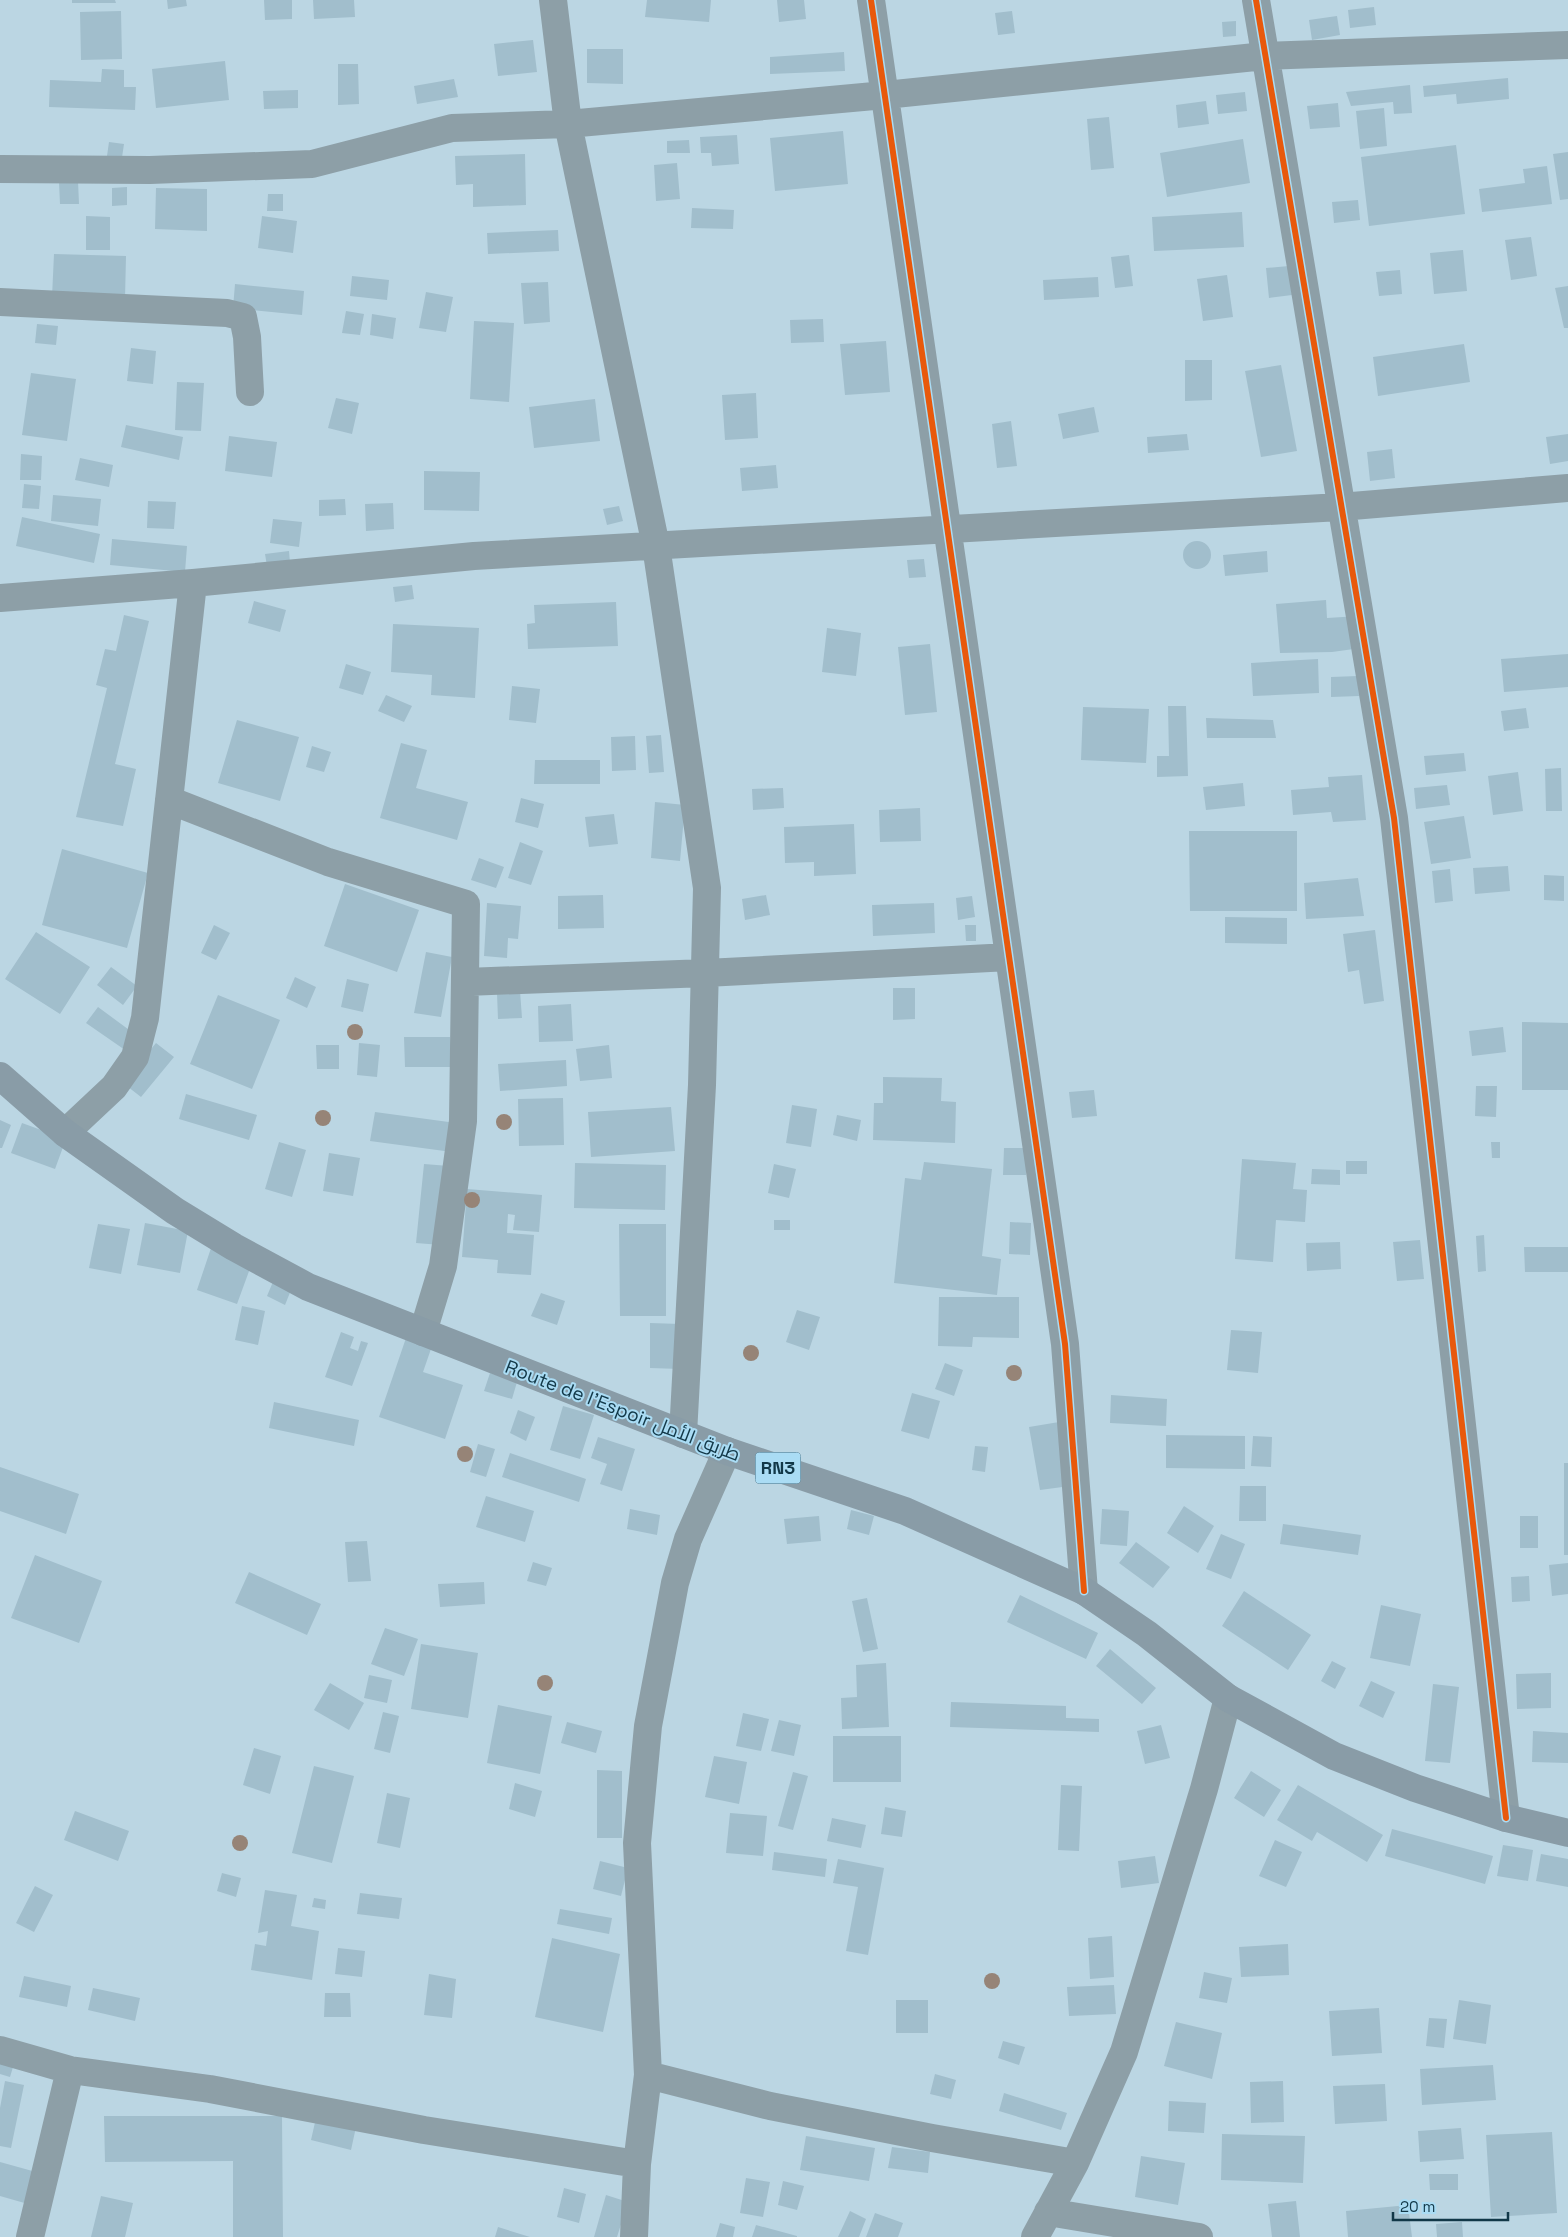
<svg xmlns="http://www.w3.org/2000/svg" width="1568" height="2237" font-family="'Space Grotesk',Cairo,sans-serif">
  <rect width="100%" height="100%" fill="#bbd6e3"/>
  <path fill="#a1becc" d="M72,0H115L116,3H72Z
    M167,0H186L187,6L168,9Z
    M264,0H292V19L265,20Z
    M313,0H354L355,17L314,19Z
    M647,0H711L709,22L645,17Z
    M777,0H804L806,19L779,22Z
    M1374,7L1376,25L1350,28L1348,10Z
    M121,11L122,59L81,60L80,12Z
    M1012,11L1015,33L998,35L995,13Z
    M1337,16L1340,35L1312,40L1309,20Z
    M1236,21V36L1223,37L1222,22Z
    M533,40L537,72L498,76L494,44Z
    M587,49H623V84L587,83Z
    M844,52L845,71L770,74V57Z
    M225,61L229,100L156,108L152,69Z
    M338,64H358L359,104L338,105Z
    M102,69L124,70V87H136L135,110L49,107L50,80L101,82Z
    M1508,78L1509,99L1457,104L1456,94L1424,97L1423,86Z
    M454,79L458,97L417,104L414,86Z
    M1410,85L1412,113L1394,114L1393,102L1351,106L1346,92Z
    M298,90V108L264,109L263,91Z
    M1245,92L1247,111L1218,114L1216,95Z
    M1206,101L1209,124L1178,128L1176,105Z
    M1338,103L1340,127L1310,129L1307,106Z
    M1384,108L1387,146L1360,149L1356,111Z
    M1109,117L1114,168L1091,170L1087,119Z
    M843,131L848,184L775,191L770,138Z
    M737,135L739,164L712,166L711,153H701L700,137Z
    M1243,139L1250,183L1167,197L1160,153Z
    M689,140L690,153H667V141Z
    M109,142L124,144L121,164L106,163Z
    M1456,145L1465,214L1369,226L1361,157Z
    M1568,152V199L1560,200L1553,154Z
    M525,154L526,205L473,207V184L456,185L455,156Z
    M677,163L680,199L656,201L654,165Z
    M1547,166L1552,204L1482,212L1479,189L1525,183L1523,169Z
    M78,181L79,204H60L59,182Z
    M127,187V205L112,206V188Z
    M156,188L207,189V231L155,229Z
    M268,194H283V211H267Z
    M1358,200L1360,220L1334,223L1332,202Z
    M692,208L734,210L733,229L691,228Z
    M1242,212L1244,247L1154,251L1152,217Z
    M86,216L110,217V250H86Z
    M262,216L297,221L293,253L258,248Z
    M558,230L559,251L488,254L487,233Z
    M1531,237L1537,276L1511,280L1505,240Z
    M1463,250L1467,291L1434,294L1430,253Z
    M54,254L126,256L125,299L52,297Z
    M1129,255L1133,286L1115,288L1111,257Z
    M1289,266L1292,295L1269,298L1266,268Z
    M1400,270L1402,294L1379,296L1376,272Z
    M1227,275L1233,317L1203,321L1197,279Z
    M352,276L389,280L387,300L350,296Z
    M1098,277L1099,297L1044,300L1043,280Z
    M548,282L550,322L524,324L521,283Z
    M235,284L304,291L302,315L233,308Z
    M1568,286V328H1564L1555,288Z
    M426,292L453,297L446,332L419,328Z
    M346,311L364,314L360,335L342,333Z
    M372,314L396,318L393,339L370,335Z
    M823,319L824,342L791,343L790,320Z
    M474,321L514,323L509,402L470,399Z
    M37,324L58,326L56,345L35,343Z
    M886,341L890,392L845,395L840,344Z
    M1464,344L1470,382L1378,396L1373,357Z
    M131,348L156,351L153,384L127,381Z
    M1185,360H1212V400L1185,401Z
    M1281,365L1297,451L1261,457L1245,371Z
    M31,373L76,379L67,441L22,435Z
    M177,382L204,383L201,431L175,430Z
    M756,393L758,438L725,440L722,395Z
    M336,398L359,403L352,434L328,428Z
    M595,399L600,441L534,448L529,407Z
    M1094,407L1099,432L1063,439L1058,414Z
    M1011,421L1017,466L997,468L992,424Z
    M126,425L183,437L179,460L121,447Z
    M1187,434L1189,450L1148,453L1147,437Z
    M1568,434V461L1550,464L1546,437Z
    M229,436L277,442L272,477L225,471Z
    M1392,449L1395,478L1370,481L1367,452Z
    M21,454L42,456L41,480H20Z
    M80,458L113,465L109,487L75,480Z
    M776,465L778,488L742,491L740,468Z
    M424,471L480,472L479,511L424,510Z
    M24,484L41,486L39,509L22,508Z
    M53,495L101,499L98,526L51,521Z
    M345,499L346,515L319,516V500Z
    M148,501L176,502L174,529L147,528Z
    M393,503L394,529L366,531L365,504Z
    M619,506L623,521L607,525L603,509Z
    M22,517L100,534L94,563L16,546Z
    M273,519L302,522L299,547L270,543Z
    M112,539L187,546L185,572L110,565Z
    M1183 555a14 14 0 1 1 28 0a14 14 0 1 1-28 0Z
    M289,551L290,563L267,566L265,554Z
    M1267,551L1268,572L1225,576L1223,555Z
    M924,559L926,577L909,578L907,560Z
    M412,585L414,599L395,602L393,587Z
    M1326,600L1327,618L1359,616L1361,648L1332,652L1280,653L1276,604Z
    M254,601L286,610L280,632L248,623Z
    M616,602L618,646L528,649L527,624L535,623L534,605Z
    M124,615L149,621L115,764L136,769L123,826L76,817L107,688L96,685L105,649L116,651Z
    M393,624L479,628L475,698L431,695L432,675L391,672Z
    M827,628L861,633L856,676L822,672Z
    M930,644L937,712L905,715L898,647Z
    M1568,654V687L1504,692L1501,659Z
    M1318,659L1319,693L1253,696L1251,663Z
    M346,664L371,672L363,695L339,688Z
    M1358,676L1359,696L1331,697V677Z
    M512,686L540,689L536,723L509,720Z
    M386,695L412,706L404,722L378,711Z
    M1168,706H1186L1188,776L1157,777V756H1169Z
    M1083,707L1149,709L1146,763L1081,760Z
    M1526,708L1529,728L1504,731L1501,711Z
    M1206,718L1273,720L1276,738H1207Z
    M237,720L299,737L280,801L218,783Z
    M661,735L664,772L649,773L646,736Z
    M635,736L636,770L612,771L611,737Z
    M401,743L427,750L416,788L468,802L457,840L380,818Z
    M312,746L331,752L324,772L306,767Z
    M1464,753L1466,771L1426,775L1424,756Z
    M535,760H600V784H534Z
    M1561,768L1562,811H1546L1545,769Z
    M1518,772L1523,811L1493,815L1488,776Z
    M1362,775L1366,820L1333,822L1331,812L1293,815L1291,790L1329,787L1328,777Z
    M1243,783L1245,806L1206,810L1203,787Z
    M1447,785L1450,805L1416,809L1414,788Z
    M783,788L784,808L753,810L752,789Z
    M521,798L544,804L538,828L515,822Z
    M655,802L685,805L680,861L651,858Z
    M920,808L921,841L880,842L879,810Z
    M614,814L618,844L589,847L585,817Z
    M1464,816L1471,858L1431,864L1424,822Z
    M854,824L856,874L814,876V862L785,863L784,827Z
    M1189,831H1297V911H1190Z
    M520,842L543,851L531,885L508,878Z
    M62,849L148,873L127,948L42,925Z
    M479,858L504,867L496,888L471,880Z
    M1508,866L1510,891L1475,894L1473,868Z
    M1450,869L1453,901L1435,903L1432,871Z
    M1544,875L1564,876V901L1544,900Z
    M1358,878L1364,916L1306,919L1304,883Z
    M345,884L419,910L397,972L324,946Z
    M603,895L604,928L558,929V896Z
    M766,895L770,915L745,920L742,899Z
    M972,896L975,917L958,920L956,898Z
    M487,903L521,906L518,939L508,938L507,958L484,956Z
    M934,903L935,933L873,936L872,905Z
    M1225,917L1287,918V944L1225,943Z
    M214,925L230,933L216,960L201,953Z
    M965,925H976V941H966Z
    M1375,930L1384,1001L1364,1004L1359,970L1348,972L1343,934Z
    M36,932L90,967L60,1014L5,979Z
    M426,952L452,957L441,1017L414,1013Z
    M111,967L137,986L123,1005L97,985Z
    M295,977L316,987L307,1008L286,998Z
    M347,979L369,984L363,1012L341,1007Z
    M893,988H915V1019L893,1020Z
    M520,991L522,1018L498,1019L497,993Z
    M218,995L280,1020L252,1089L190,1064Z
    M571,1004L573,1041L539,1042L538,1006Z
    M98,1007L136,1035L125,1050L86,1023Z
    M1522,1022L1568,1023V1090H1522Z
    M1503,1027L1506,1052L1472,1056L1469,1031Z
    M404,1037H450L451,1067H405Z
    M156,1043L174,1057L141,1097L123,1083Z
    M359,1043L380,1045L377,1077L357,1075Z
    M316,1045H339V1069H317Z
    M609,1045L612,1078L580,1081L576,1049Z
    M566,1060L567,1086L500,1091L498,1064Z
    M883,1077L942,1078L941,1101L956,1102L955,1143L873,1140L874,1103H883Z
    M1476,1086H1497L1496,1117L1475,1116Z
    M1094,1090L1097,1116L1072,1118L1069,1092Z
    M186,1094L257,1115L249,1140L179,1119Z
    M563,1098L564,1145L519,1146L518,1099Z
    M792,1105L817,1109L811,1147L786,1143Z
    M671,1107L675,1151L591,1157L588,1112Z
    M375,1112L456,1123L452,1152L370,1141Z
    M837,1115L861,1120L857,1141L833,1135Z
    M0,1120L11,1125L2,1148H0Z
    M22,1123L66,1139L55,1169L11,1153Z
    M279,1142L306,1150L292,1197L265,1189Z
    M1491,1142H1500V1158H1492Z
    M1004,1148H1026V1175H1003Z
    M329,1153L360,1158L353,1196L323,1191Z
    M1242,1159L1296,1163L1293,1189L1307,1190L1305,1222L1276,1220L1273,1262L1235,1259Z
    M1346,1161H1367V1174H1346Z
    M924,1162L992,1169L982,1256L1001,1259L997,1295L894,1283L905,1178L921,1180Z
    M575,1163L666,1165L665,1210L574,1208Z
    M424,1164L449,1166L441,1245L416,1243Z
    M774,1164L796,1169L789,1198L768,1193Z
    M1312,1169L1340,1170V1185L1311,1184Z
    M467,1189L542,1195L539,1232L513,1230L515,1215L508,1214L507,1233L534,1235L531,1275L497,1273L498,1260L462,1257Z
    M774,1220H790V1230H774Z
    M1010,1222L1031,1223L1030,1255L1009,1254Z
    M145,1223L188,1231L180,1273L137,1265Z
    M98,1224L130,1229L121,1274L89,1268Z
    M619,1224H666V1316H620Z
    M1484,1235L1486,1271L1478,1272L1476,1236Z
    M1420,1240L1424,1279L1397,1281L1393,1242Z
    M1340,1242L1341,1269L1307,1271L1306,1243Z
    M1524,1247H1568V1272H1525Z
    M211,1248L252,1263L237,1304L197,1290Z
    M275,1277L293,1285L285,1305L267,1296Z
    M541,1293L565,1301L557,1325L531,1316Z
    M939,1297H1019V1338L973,1337L972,1347L938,1346Z
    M242,1306L265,1311L258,1345L235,1340Z
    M797,1310L820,1317L809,1350L786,1342Z
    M650,1323L680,1324V1369L650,1368Z
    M1231,1330L1262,1332L1258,1373L1227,1370Z
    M341,1332L354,1337L350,1348L358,1351L361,1341L368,1343L352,1386L325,1377Z
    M406,1338L432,1346L423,1372L463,1385L445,1439L379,1417Z
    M945,1363L963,1370L954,1396L935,1389Z
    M490,1373L517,1382L512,1399L484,1391Z
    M912,1393L940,1401L929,1439L901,1431Z
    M1111,1395L1167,1399L1166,1426L1110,1423Z
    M274,1402L359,1420L354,1446L269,1428Z
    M563,1406L594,1415L580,1459L550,1450Z
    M518,1410L535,1417L526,1441L510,1433Z
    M1059,1422L1070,1486L1040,1490L1029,1427Z
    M1166,1435L1245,1436V1469L1166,1468Z
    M1253,1436L1272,1437L1271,1467L1251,1466Z
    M598,1437L635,1449L622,1491L600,1484L607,1464L591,1458Z
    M478,1444L495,1449L486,1477L470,1472Z
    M975,1446L988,1447L985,1472L972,1470Z
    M510,1453L586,1479L579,1502L502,1477Z
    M1564,1463H1568V1555H1564Z
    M0,1467L79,1494L66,1534L0,1511Z
    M1240,1486H1266V1521H1239Z
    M486,1496L534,1511L525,1542L476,1527Z
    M1184,1506L1214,1526L1198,1553L1167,1533Z
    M630,1509L660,1515L657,1535L627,1529Z
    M1102,1509L1129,1511L1127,1546L1100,1544Z
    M851,1510L874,1516L869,1535L847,1529Z
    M819,1516L821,1541L787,1544L784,1519Z
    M1520,1516H1538V1548H1520Z
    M1283,1524L1361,1535L1358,1555L1280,1544Z
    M1221,1534L1245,1544L1231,1579L1206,1569Z
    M367,1541L371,1581L348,1582L345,1542Z
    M1136,1542L1170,1567L1153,1588L1119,1563Z
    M35,1555L102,1581L79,1643L11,1618Z
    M533,1562L552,1568L546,1586L527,1581Z
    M1568,1563V1594L1552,1596L1549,1565Z
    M249,1572L321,1604L307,1635L235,1603Z
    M1529,1576L1530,1601L1512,1602L1511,1577Z
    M484,1582L485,1604L440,1607L438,1584Z
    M1244,1591L1311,1635L1288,1670L1222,1626Z
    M1020,1595L1098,1633L1086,1659L1007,1622Z
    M867,1598L878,1649L863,1652L852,1601Z
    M1381,1605L1421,1614L1410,1666L1370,1658Z
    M385,1628L418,1639L404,1676L371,1664Z
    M421,1644L478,1653L468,1718L411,1709Z
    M1110,1649L1156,1688L1142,1704L1096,1666Z
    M1332,1661L1346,1668L1335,1689L1321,1681Z
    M886,1663L889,1727L842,1729L841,1698L857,1697L856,1665Z
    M1551,1673V1708L1517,1709L1516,1674Z
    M369,1675L392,1680L387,1703L364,1698Z
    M1371,1681L1395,1692L1383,1718L1359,1706Z
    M330,1683L364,1703L349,1730L314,1710Z
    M1433,1684L1459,1687L1450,1763L1425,1761Z
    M951,1702L1066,1706V1718L1099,1719V1732L950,1727Z
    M498,1705L552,1716L540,1774L487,1763Z
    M383,1712L399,1716L390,1753L374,1749Z
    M743,1713L769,1719L761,1751L736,1746Z
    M779,1720L801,1725L794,1756L771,1751Z
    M567,1722L602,1731L596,1753L561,1743Z
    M1161,1725L1170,1758L1145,1764L1137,1731Z
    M1533,1731L1568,1733V1763L1532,1762Z
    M833,1736H901V1782H833Z
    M254,1748L281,1756L270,1794L243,1785Z
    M714,1756L747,1762L739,1804L705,1797Z
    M314,1766L354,1776L332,1863L292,1853Z
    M597,1770L622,1771V1838H597Z
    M1251,1771L1281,1790L1264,1817L1234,1798Z
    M793,1772L808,1776L793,1830L778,1826Z
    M515,1783L542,1791L535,1817L509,1809Z
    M1061,1785L1082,1786L1079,1851L1058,1850Z
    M1298,1785L1383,1835L1367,1862L1317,1832L1312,1841L1277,1820Z
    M387,1793L410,1798L400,1848L377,1843Z
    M885,1807L906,1811L902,1837L881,1834Z
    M75,1811L129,1831L118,1861L64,1840Z
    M730,1813L767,1816L763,1856L726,1853Z
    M832,1818L866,1825L861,1848L827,1841Z
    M1392,1829L1493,1856L1485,1884L1385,1856Z
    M1275,1840L1302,1852L1286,1887L1259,1876Z
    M1503,1845L1533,1850L1528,1881L1497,1876Z
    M774,1852L827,1859L825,1877L772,1870Z
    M1541,1854L1568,1859V1887L1536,1881Z
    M1155,1856L1159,1883L1121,1888L1118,1861Z
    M838,1859L884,1868L868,1955L846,1951L858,1887L833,1883Z
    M600,1861L628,1868L621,1896L593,1889Z
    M222,1873L241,1878L236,1897L217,1891Z
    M35,1886L53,1895L34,1932L16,1923Z
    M265,1890L297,1895L291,1926L319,1931L312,1980L251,1970L255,1944L266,1946L268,1931L258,1933Z
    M360,1893L402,1898L399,1919L357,1914Z
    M314,1898L326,1900L325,1909L312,1907Z
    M560,1909L612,1918L609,1934L557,1924Z
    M1112,1936L1114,1977L1090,1979L1088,1938Z
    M552,1938L620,1954L603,2032L535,2017Z
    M1288,1944L1289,1975L1241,1977L1239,1947Z
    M338,1948L365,1951L362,1977L335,1974Z
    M1204,1972L1232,1978L1227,2003L1199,1998Z
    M429,1974L456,1979L452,2018L424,2015Z
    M24,1976L71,1986L67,2007L19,1997Z
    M1114,1985L1116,2014L1069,2016L1067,1987Z
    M93,1988L140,1998L135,2021L88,2010Z
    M325,1993H350L351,2017H324Z
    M896,2000H928V2033H896Z
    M1459,2000L1491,2005L1486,2044L1453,2039Z
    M1379,2008L1382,2053L1332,2056L1329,2011Z
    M1429,2018L1447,2019L1444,2048L1426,2046Z
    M1176,2022L1222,2033L1212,2079L1164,2066Z
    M1003,2041L1025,2047L1019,2065L998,2058Z
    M0,2052L16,2057L10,2077L0,2074Z
    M1493,2065L1496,2100L1422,2105L1420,2069Z
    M935,2074L956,2080L951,2099L930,2094Z
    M5,2081L24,2085L11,2148L0,2146V2108Z
    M1283,2081L1284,2122L1251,2123L1250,2082Z
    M1385,2084L1387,2121L1335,2124L1333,2086Z
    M1004,2093L1067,2113L1061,2130L999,2111Z
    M1169,2101L1206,2103L1204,2133L1168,2131Z
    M104,2116H282L283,2237H233V2161L105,2162Z
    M316,2118L356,2127L351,2150L311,2140Z
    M1461,2128L1464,2159L1420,2162L1418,2131Z
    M1552,2132L1557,2213L1491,2217L1486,2135Z
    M1222,2134L1305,2136L1303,2183L1221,2180Z
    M806,2136L875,2148L869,2181L800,2170Z
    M892,2147L930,2152L928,2173L888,2168Z
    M1141,2156L1185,2163L1178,2205L1135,2197Z
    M0,2162L36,2172L28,2204L0,2196Z
    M1429,2174H1458V2190H1430Z
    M746,2178L770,2182L763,2217L740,2213Z
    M783,2181L804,2186L797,2210L778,2205Z
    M564,2188L586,2194L579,2223L557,2217Z
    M606,2195L628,2202L617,2237H594Z
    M101,2196L133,2203L125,2237H91Z
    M1296,2201L1300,2237H1272L1268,2204Z
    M1408,2205L1412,2237H1348L1346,2211Z
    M850,2211L866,2219L859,2237H838Z
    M875,2213L903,2223L898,2237H866Z
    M1462,2222L1463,2237H1437L1436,2224Z
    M720,2223L735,2227L733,2237H716Z
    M756,2225L797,2236V2237H752Z
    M498,2227L530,2237H495Z"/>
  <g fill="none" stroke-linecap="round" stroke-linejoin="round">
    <path stroke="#8d9fa7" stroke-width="28" d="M553,0L568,124L656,546L707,888L702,1085L683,1434
      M871,0L1065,1344L1084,1591
      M1256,0L1394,818L1506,1818
      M0,169L150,170L312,164L452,128L568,124L885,95L1265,56L1568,45
      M0,302L227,313L243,317L247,337L250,392
      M0,598L193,583L474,556L1340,507L1568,488
      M169,800L328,862L466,904L463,1121L443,1266L423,1332
      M466,982L706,973L1009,957
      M65,1133L114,1087L135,1057L145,1018L193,583
      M0,2050L70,2070L210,2089L424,2130L637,2164
      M648,2075L770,2106L932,2138L1075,2163
      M1048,2212L1199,2237
      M30,2237L70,2070
      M634,2237L637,2164L648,2075L637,1843L648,1726L675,1583L688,1539L727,1451
      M1035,2237L1075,2163L1124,2052L1204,1789L1228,1698"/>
    <path stroke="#899ca7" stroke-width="28" d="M0,1076L65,1133L175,1211L234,1247L308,1287L727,1451L905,1511L1084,1591L1147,1634L1228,1698L1334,1756L1415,1788L1506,1818L1568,1833"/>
    <g stroke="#aadcf4" stroke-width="9">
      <path id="cycleway" d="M871,0L1065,1344L1084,1591
        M1256,0L1394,818L1506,1818"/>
    </g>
    <use href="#cycleway" stroke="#e8590c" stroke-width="6"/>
  </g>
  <g fill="#968477">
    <circle cx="355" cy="1032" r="8"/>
    <circle cx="323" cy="1118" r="8"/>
    <circle cx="504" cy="1122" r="8"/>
    <circle cx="472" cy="1200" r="8"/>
    <circle cx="751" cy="1353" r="8"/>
    <circle cx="1014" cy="1373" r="8"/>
    <circle cx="465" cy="1454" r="8"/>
    <circle cx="545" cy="1683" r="8"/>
    <circle cx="240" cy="1843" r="8"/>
    <circle cx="992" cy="1981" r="8"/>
  </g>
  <g text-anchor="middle" stroke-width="4" stroke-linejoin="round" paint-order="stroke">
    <rect fill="#aadcf4" stroke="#40697c" stroke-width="1" x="755.5" y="1452.5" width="45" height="31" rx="4"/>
    <g font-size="18" font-weight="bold" fill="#123848">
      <text x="778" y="1474">RN3</text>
    </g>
    <g font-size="19" fill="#123848" stroke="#aadcf4">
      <text transform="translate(623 1410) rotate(21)" y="7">Route de l’Espoir طريق الأمل</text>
    </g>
  </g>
  <path d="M1393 2212v8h115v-8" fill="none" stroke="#123848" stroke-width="2.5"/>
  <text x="1400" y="2212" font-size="15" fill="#123848" stroke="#aadcf4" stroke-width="4" paint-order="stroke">20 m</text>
</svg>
